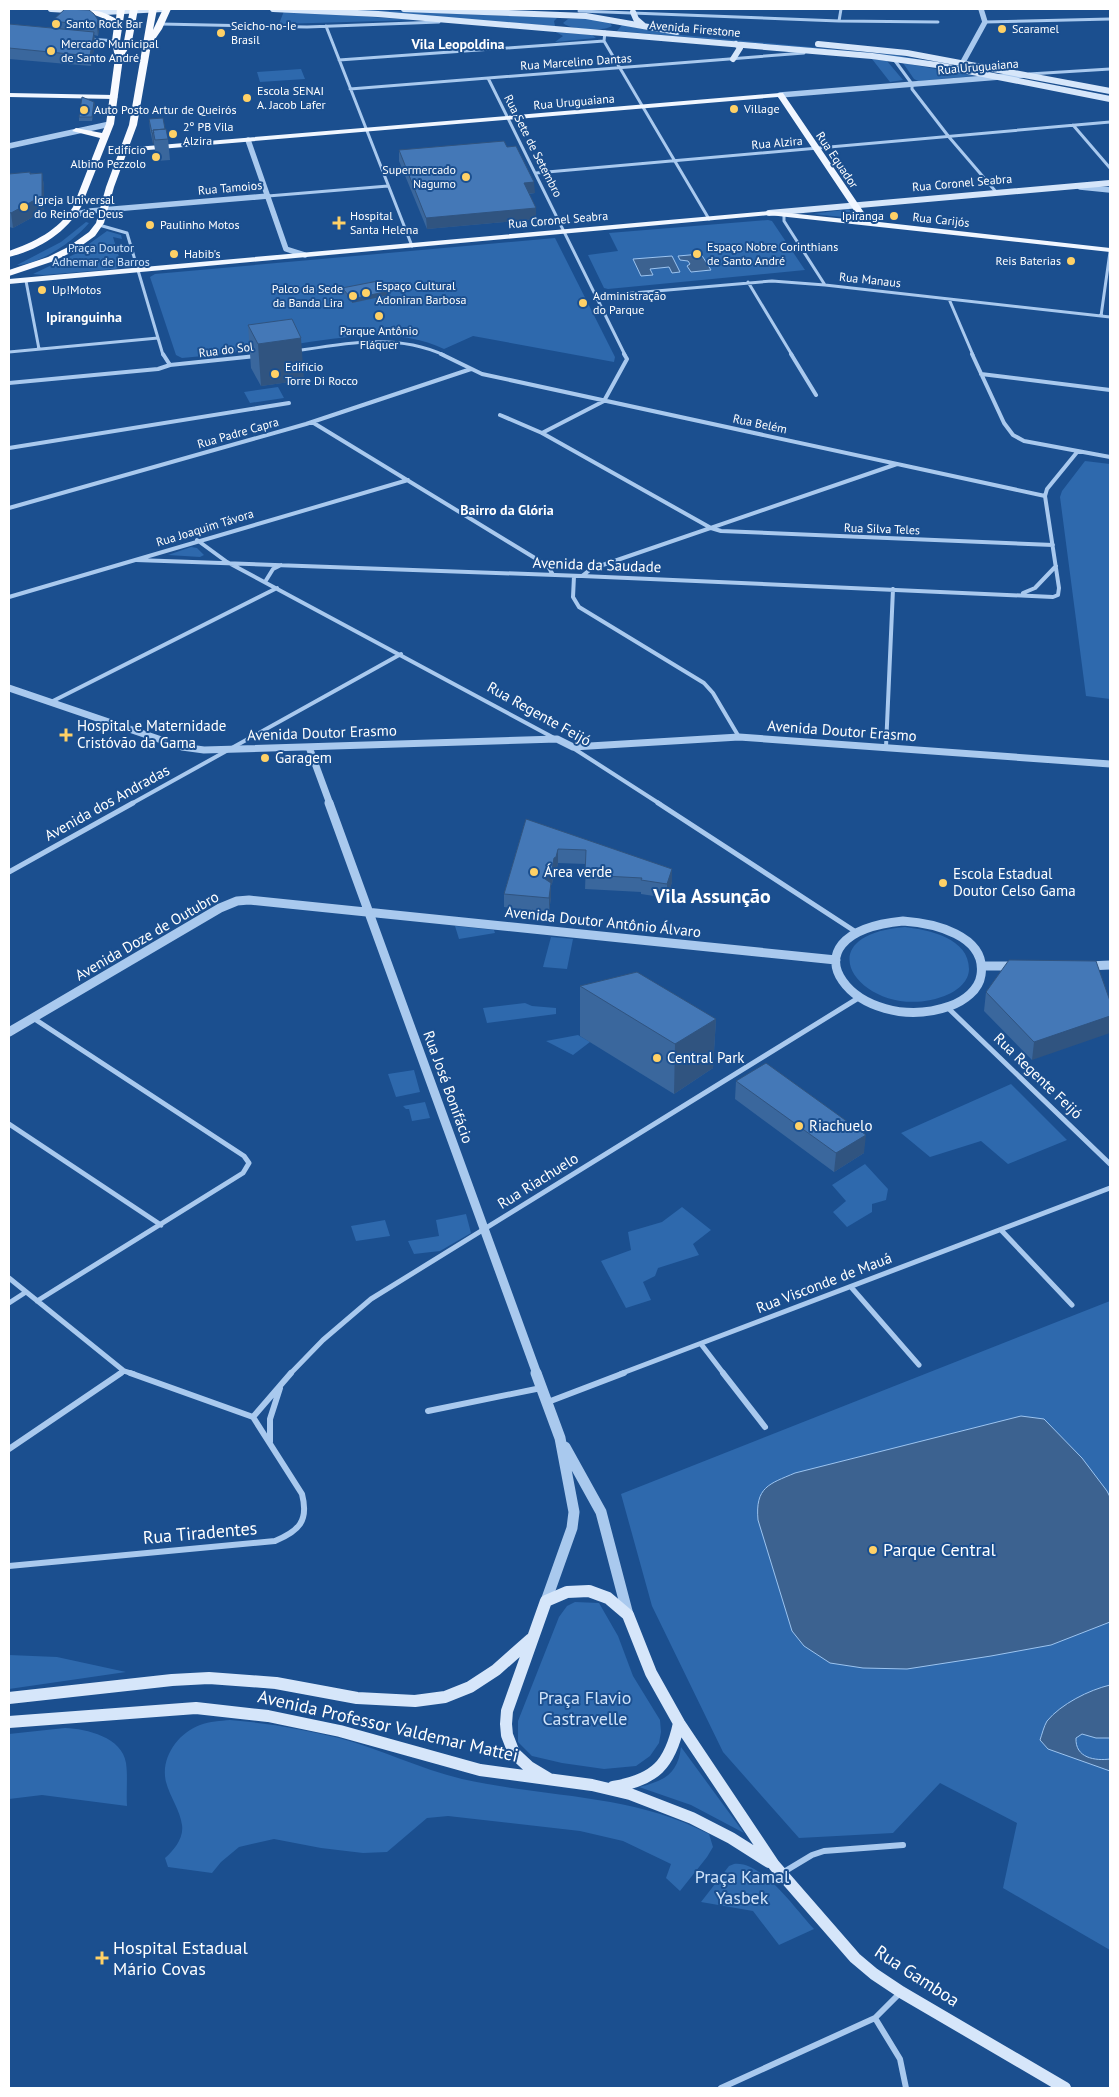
<svg xmlns="http://www.w3.org/2000/svg" width="1119" height="2097" font-family="'PT Sans',sans-serif">
  <rect width="100%" height="100%" fill="#1b4f8f"/>
  <path fill="#2e69ad" d="M319,9H351L557,18L554,21L555,26Z
    M284,11L416,20L279,24Z
    M585,18L609,22L612,26C603,32 570,30 563,23L568,19Z
    M622,25L671,34L896,55L994,73L858,52L617,31Z
    M556,32L592,35L596,38L555,42L563,36Z
    M872,59L887,61L903,80L890,82Z
    M903,63L975,76L918,81L914,79Z
    M301,69L305,79L260,82L257,72Z
    M849,209L854,217L852,218L813,214Z
    M768,220L772,221L805,270L608,289L604,288L588,255L618,251L609,233Z
    M86,222L89,223C74,241 41,264 17,265L61,242Z
    M107,231L121,235L122,239L113,237L119,257L129,260L127,265L115,269L43,275L33,274L75,254Z
    M555,238L615,357L614,362L473,336L444,349C395,326 340,338 289,345C253,350 218,355 182,358L176,355L150,277L155,274Z
    M278,387L284,398L250,403L244,392Z
    M1085,461L1110,464V699L1086,696L1060,497L1062,491Z
    M191,547L197,548L204,555L200,557L168,555Z
    M455,926L494,930L495,933L459,939Z
    M905,927C929,930 969,938 969,969C969,981 958,990 949,994C871,1029 794,936 905,927Z
    M551,937L573,939L567,969L543,967Z
    M525,1003L532,1006L556,1008V1014L487,1023L483,1008Z
    M578,1035L590,1042L573,1055L546,1041Z
    M414,1070L420,1092L396,1097L388,1074Z
    M1011,1084L1067,1140L1008,1164L981,1141L930,1157L901,1133Z
    M425,1102L430,1118L412,1121L409,1109H406L403,1106Z
    M865,1164L888,1189L886,1200L872,1204V1212L847,1227L833,1212L846,1201L832,1185Z
    M682,1207L711,1230L693,1244L699,1255L658,1268L655,1276L643,1282L651,1300L626,1308L601,1261L631,1250L628,1232L662,1222Z
    M466,1214L471,1233L440,1251L414,1254L408,1241L439,1236L436,1220Z
    M385,1220L390,1236L356,1241L351,1226Z
    M1110,1301V1950L1003,1888L1017,1823L940,1783L893,1833L799,1838L723,1752L652,1606L621,1494Z
    M575,1602L599,1603L618,1636L633,1676L660,1720L661,1732L659,1743L650,1756L636,1766L604,1769L562,1763L532,1756L518,1742V1721L559,1617L567,1606Z
    M9,1655L57,1657L126,1672L9,1689Z
    M230,1720C267,1723 303,1729 339,1738C381,1749 420,1769 462,1779C546,1798 631,1793 709,1834L713,1847L707,1857L680,1891L666,1878L671,1864L623,1841L580,1831L448,1816L427,1818L387,1852L363,1853L321,1848L274,1839L239,1847L221,1862L212,1873L168,1867L165,1858C174,1850 184,1838 182,1825C180,1810 170,1797 166,1782C160,1758 178,1733 200,1725C210,1721 220,1721 230,1720Z
    M65,1728C87,1729 122,1737 126,1763C128,1777 126,1792 127,1806L42,1795L9,1799V1734Z
    M681,1747L744,1833L691,1805L639,1787C664,1781 678,1774 681,1747Z
    M734,1864C763,1861 795,1909 814,1929L779,1945L753,1911L701,1902L729,1866Z"/>
  <path fill="#3c6290" stroke="#9cc4f0" d="M701,254L711,270L691,272L687,266L690,264L688,261L680,260L678,256Z
    M672,256L680,272L672,273L669,267L650,269L653,275L641,276L633,259Z
    M1021,1416L1044,1419L1082,1458L1107,1491L1110,1497V1622L1051,1645L991,1656L907,1669L863,1668L830,1663L804,1646L792,1631L758,1520C755,1487 769,1484 795,1473Z
    M1110,1685V1738H1096L1082,1734L1076,1738C1075,1758 1095,1761 1110,1759V1771L1048,1749L1040,1740C1042,1734 1044,1726 1047,1721C1061,1704 1089,1690 1110,1685Z"/>
  <g fill="none" stroke-linecap="round" stroke-linejoin="round">
    <path stroke="#a9c9ee" stroke-width="3" d="M579,11L839,21L938,22
      M839,21L841,9
      M985,22L1110,19
      M161,24L307,27L439,22
      M326,26L412,246
      M605,32L604,41L709,219
      M89,39L116,41
      M893,58L912,84V89L949,137L997,193
      M339,60L604,41
      M1029,74L1110,69
      M488,78L625,355
      M350,89L804,53
      M1073,125L1110,168
      M536,173L1110,122
      M268,196L388,186
      M784,215V221L825,285
      M99,225L127,233L163,355
      M26,281L39,349
      M748,282L792,355
      M598,296L772,281L825,285L1110,317
      M949,299L973,355
      M1101,316L1110,252
      M296,351C346,343 396,333 444,355
      M9,352L158,338"/>
    <path stroke="#a9c9ee" stroke-width="4" d="M163,354L170,365
      M441,354L482,374L1045,496
      M791,354L816,395
      M972,354L1004,423L1013,435L1024,441L1110,457
      M981,374L1110,390
      M9,383L158,369L170,365L256,356
      M500,415L542,433L711,528L721,531L1053,545
      M312,422L548,566L553,575
      M542,433L604,401L627,359L624,354
      M9,448L289,403
      M9,508L306,424L471,369
      M197,540L227,562L556,739
      M136,560L582,576L1053,597L1058,595L1059,588L1045,496L1047,489L1078,451
      M574,576L573,597L579,607L704,683L713,693L739,737
      M582,576L591,569L897,464
      M265,582L273,569L281,565
      M1023,593L1035,588L1056,566
      M9,597L408,480
      M51,702L277,588
      M886,747L893,589
      M573,748L660,804
      M131,804L401,654"/>
    <path stroke="#a9c9ee" stroke-width="5" d="M658,803L856,932
      M9,872L133,803
      M947,1007L1110,1164
      M33,1018L244,1156L249,1163L243,1173L37,1301
      M9,1124L161,1225
      M1001,1230L1072,1305
      M9,1278L124,1371L134,1374
      M851,1287L919,1365
      M9,1303L26,1292
      M701,1344L724,1374
      M119,1374L124,1371
      M290,1374L323,1340L371,1299L860,997
      M620,1374L1110,1188"/>
    <path stroke="#a9c9ee" stroke-width="6" d="M130,1373L253,1417
      M723,1373L765,1427
      M548,1402L624,1373
      M428,1411L541,1388
      M253,1417L291,1373
      M270,1442V1419L280,1388
      M9,1449L121,1373
      M9,1566L275,1541C299,1531 309,1521 302,1494L253,1417
      M782,1873L812,1855L824,1851L903,1845
      M901,1992L875,2018L900,2059L906,2088
      M721,2088L875,2018"/>
    <path stroke="#a9c9ee" stroke-width="5.5" d="M963,62L985,22L981,9
      M780,95L1024,75
      M248,140L286,249L305,255
      M9,146L110,124
      M1080,187L1110,190
      M73,215L90,211L268,196"/>
    <path stroke="#a9c9ee" stroke-width="7" d="M9,688L182,747L204,750L557,739L573,747L739,737L1110,764
      M309,747L330,804"/>
    <path stroke="#a9c9ee" stroke-width="9" d="M329,803L537,1374
      M903,921C933,923 987,935 981,975C979,990 964,1001 950,1006C857,1039 772,934 903,921Z
      M982,966H1015
      M1088,966L1110,965
      M9,1032L220,908L237,901L249,900L836,960"/>
    <path stroke="#a9c9ee" stroke-width="11" d="M536,1373L560,1438L574,1512L572,1528L546,1601
      M565,1447L601,1512L628,1615"/>
    <path stroke="#d6e6fa" stroke-width="6" d="M51,9L104,12L163,9
      M273,9L378,14L872,56L937,65L1110,99
      M404,9L586,16L677,32
      M633,12L636,19L644,26
      M818,44L907,53L1110,91
      M733,59L740,48L736,44
      M769,213L1110,183"/>
    <path stroke="#d6e6fa" stroke-width="12" d="M9,1698L172,1680L209,1678L276,1683L357,1698L415,1701L445,1697L470,1687L496,1670L531,1639
      M9,1722L196,1708L268,1716L340,1731L480,1770L592,1785L630,1794L692,1818L731,1838L769,1862
      M549,1779L529,1767L514,1753L507,1735L506,1724L507,1711L546,1601L567,1592L589,1591L608,1598L628,1615L651,1673L679,1723L774,1865L855,1958L874,1974L901,1992L1065,2088
      M613,1787C655,1780 670,1765 679,1723"/>
    <path fill="#f0f6ff" fill-rule="evenodd" d="M9,93L114,95L118,97L114,99L9,97Z
      M780,93H783L865,214L879,222L1110,248V252L769,215L9,284V279L769,211L865,221L859,218L778,97L124,152L120,150L124,148Z"/>
    <path fill="#f8faff" fill-rule="evenodd" d="M117,9H125L120,41L121,47L124,41L130,9H138L132,41L123,58L114,124L81,207C66,233 38,250 9,257V251C34,242 58,231 73,207L100,138L72,131L76,128L102,133L106,124L115,58L112,41L114,26L105,19L87,12C94,8 109,14 116,19Z
      M149,9H157L153,30L163,9H171L162,29L151,45L137,125L114,187L104,223L95,236L74,251L54,261L9,276V270L48,257L68,247L89,232L96,223L106,187L129,125Z"/>
  </g>
  <path fill="#3a679d" d="M94,14L99,30L98,36L94,35L95,42L91,66L9,59V24L53,28L52,21Z
    M94,102L95,106L92,121H79V117Z
    M149,119L165,129L168,139L170,160L157,161L154,144H153L150,130Z
    M507,147L535,193L529,194L536,208V219L427,229L399,161V150Z
    M42,173L44,187V211L13,228L9,227V174Z
    M342,288L389,291V295L352,303L342,292Z
    M248,325L304,380L261,386L251,368Z
    M526,819L672,882L667,898L641,894V892L585,889L586,864L558,863L556,871L554,872L552,884L551,885V897L549,912L504,907V894Z
    M1096,961L1032,1060L984,1011L986,992Z
    M580,986L716,1019L713,1068L674,1094L580,1036Z
    M736,1081L864,1153L834,1172L735,1099Z"/>
  <path fill="#305480" d="M98,20L99,30L98,36L97,26Z
    M94,32L95,42L91,66L90,56Z
    M94,102L95,106L92,121V117Z
    M152,133H153L154,144H153Z
    M42,173L44,187V211L13,228L11,213Z
    M534,182L535,193L524,194V183Z
    M536,208V219L427,229L426,218Z
    M389,291V295L352,303V299Z
    M301,338L304,380L261,386L258,344Z
    M558,849V863L556,871L554,872L552,884L551,885V897L549,912V898L542,877L554,858Z
    M672,869V882L667,898V884Z
    M1110,1016V1033L1032,1060L1034,1042Z
    M716,1019L713,1068L674,1094L675,1044Z
    M866,1135L864,1153L834,1172L836,1153Z"/>
  <path fill="#4478b7" stroke="#305480" d="M65,9L89,10L94,14L98,20L97,26L52,21Z
    M9,24L94,32L90,56L9,48Z
    M82,97L94,102L92,117H79Z
    M163,118L165,129L153,130L154,133H152L149,119Z
    M166,129L168,139L155,140L153,130Z
    M504,141L507,147L516,146L534,182L524,183L536,208L426,218L399,150Z
    M30,172V174L42,173V196L11,213L9,212V174Z
    M378,281L389,291L352,299L342,288Z
    M292,319L301,338L258,344L248,325Z
    M526,819L672,869L667,884L641,880L642,878L585,875L586,850L558,849L556,857L554,858L552,870L542,877L551,883L549,898L504,894Z
    M1009,960L1096,961L1110,1001V1016L1034,1042L986,992Z
    M637,972L716,1019L675,1044L580,986Z
    M766,1063L866,1135L836,1153L736,1081Z"/>
  <g fill="#ffd166" stroke="#1b4f8f" stroke-width="2">
    <circle cx="56" cy="24" r="5"/>
    <circle cx="1002" cy="29" r="5"/>
    <circle cx="221" cy="33" r="5"/>
    <circle cx="51" cy="51" r="5"/>
    <circle cx="247" cy="98" r="5"/>
    <circle cx="734" cy="109" r="5"/>
    <circle cx="84" cy="110" r="5"/>
    <circle cx="173" cy="134" r="5"/>
    <circle cx="156" cy="157" r="5"/>
    <circle cx="466" cy="177" r="5"/>
    <circle cx="24" cy="207" r="5"/>
    <circle cx="894" cy="216" r="5"/>
    <path d="M336.5 215.5h5v5h5v5h-5v5h-5v-5h-5v-5h5z"/>
    <circle cx="150" cy="225" r="5"/>
    <circle cx="174" cy="254" r="5"/>
    <circle cx="697" cy="254" r="5"/>
    <circle cx="1071" cy="261" r="5"/>
    <circle cx="42" cy="290" r="5"/>
    <circle cx="366" cy="293" r="5"/>
    <circle cx="353" cy="296" r="5"/>
    <circle cx="583" cy="303" r="5"/>
    <circle cx="379" cy="316" r="5"/>
    <circle cx="275" cy="374" r="5"/>
    <path d="M63.5 727.5h5v5h5v5h-5v5h-5v-5h-5v-5h5z"/>
    <circle cx="265" cy="758" r="5"/>
    <circle cx="534" cy="872" r="5"/>
    <circle cx="943" cy="883" r="5"/>
    <circle cx="657" cy="1058" r="5"/>
    <circle cx="799" cy="1126" r="5"/>
    <circle cx="873" cy="1550" r="5"/>
    <path d="M99.5 1950.5h5v5h5v5h-5v5h-5v-5h-5v-5h5z"/>
  </g>
  <g text-anchor="middle" stroke-width="4" stroke-linejoin="round" paint-order="stroke">
    <g font-size="12" fill="#fff" stroke="#1b4f8f" text-anchor="start">
      <text x="66" y="28">Santo Rock Bar</text>
      <text x="231" y="30">Seicho-no-Ie<tspan x="231" dy="14">Brasil</tspan></text>
      <text x="1012" y="33">Scaramel</text>
      <text x="61" y="48">Mercado Municipal<tspan x="61" dy="14">de Santo André</tspan></text>
      <text x="257" y="95">Escola SENAI<tspan x="257" dy="14">A. Jacob Lafer</tspan></text>
      <text x="744" y="113">Village</text>
      <text x="94" y="114">Auto Posto Artur de Queirós</text>
      <text x="183" y="131">2º PB Vila<tspan x="183" dy="14">Alzira</tspan></text>
      <text x="146" y="154" text-anchor="end">Edifício<tspan x="146" dy="14">Albino Pezzolo</tspan></text>
      <text x="456" y="174" text-anchor="end">Supermercado<tspan x="456" dy="14">Nagumo</tspan></text>
      <text x="34" y="204">Igreja Universal<tspan x="34" dy="14">do Reino de Deus</tspan></text>
      <text x="350" y="220">Hospital<tspan x="350" dy="14">Santa Helena</tspan></text>
      <text x="884" y="220" text-anchor="end">Ipiranga</text>
      <text x="160" y="229">Paulinho Motos</text>
      <text x="707" y="251">Espaço Nobre Corinthians<tspan x="707" dy="14">de Santo André</tspan></text>
      <text x="184" y="258">Habib's</text>
      <text x="1061" y="265" text-anchor="end">Reis Baterias</text>
      <text x="376" y="290">Espaço Cultural<tspan x="376" dy="14">Adoniran Barbosa</tspan></text>
      <text x="343" y="293" text-anchor="end">Palco da Sede<tspan x="343" dy="14">da Banda Lira</tspan></text>
      <text x="52" y="294">Up!Motos</text>
      <text x="593" y="300">Administração<tspan x="593" dy="14">do Parque</tspan></text>
      <text x="379" y="335" text-anchor="middle">Parque Antônio<tspan x="379" dy="14">Fláquer</tspan></text>
      <text x="285" y="371">Edifício<tspan x="285" dy="14">Torre Di Rocco</tspan></text>
    </g>
    <g font-size="12" fill="#fff" stroke="#1b4f8f">
      <text transform="translate(695 29) rotate(5)" y="4">Avenida Firestone</text>
      <text transform="translate(576 62) rotate(-4)" y="4">Rua Marcelino Dantas</text>
      <text transform="translate(978 67) rotate(-5)" y="4">Rua Uruguaiana</text>
      <text transform="translate(574 102) rotate(-5)" y="4">Rua Uruguaiana</text>
      <text transform="translate(777 143) rotate(-5)" y="4">Rua Alzira</text>
      <text transform="translate(533 146) rotate(63)" y="4">Rua Sete de Setembro</text>
      <text transform="translate(837 160) rotate(56)" y="4">Rua Equador</text>
      <text transform="translate(962 183) rotate(-5)" y="4">Rua Coronel Seabra</text>
      <text transform="translate(230 188) rotate(-5)" y="4">Rua Tamoios</text>
      <text transform="translate(558 220) rotate(-5)" y="4">Rua Coronel Seabra</text>
      <text transform="translate(941 220) rotate(6)" y="4">Rua Carijós</text>
      <text transform="translate(870 280) rotate(6)" y="4">Rua Manaus</text>
      <text transform="translate(226 350) rotate(-7)" y="4">Rua do Sol</text>
      <text transform="translate(760 424) rotate(12)" y="4">Rua Belém</text>
      <text transform="translate(238 433) rotate(-16)" y="4">Rua Padre Capra</text>
      <text transform="translate(205 528) rotate(-17)" y="4">Rua Joaquim Távora</text>
      <text transform="translate(882 529) rotate(2)" y="4">Rua Silva Teles</text>
    </g>
    <g font-size="12" fill="#cfe3fa" stroke="#1b4f8f">
      <text x="101" y="252">Praça Doutor<tspan x="101" dy="14">Adhemar de Barros</tspan></text>
    </g>
    <g font-size="14" font-weight="bold" fill="#fff" stroke="#1b4f8f">
      <text x="458" y="49">Vila Leopoldina</text>
      <text x="84" y="322">Ipiranguinha</text>
      <text x="507" y="515">Bairro da Glória</text>
    </g>
    <g font-size="15" fill="#fff" stroke="#1b4f8f">
      <text transform="translate(597 565) rotate(2)" y="5">Avenida da Saudade</text>
      <text transform="translate(539 714) rotate(29)" y="5">Rua Regente Feijó</text>
      <text transform="translate(842 731) rotate(4)" y="5">Avenida Doutor Erasmo</text>
      <text transform="translate(322 733) rotate(-2)" y="5">Avenida Doutor Erasmo</text>
      <text transform="translate(107 803) rotate(-29)" y="5">Avenida dos Andradas</text>
      <text transform="translate(603 922) rotate(6)" y="5">Avenida Doutor Antônio Álvaro</text>
      <text transform="translate(147 936) rotate(-30)" y="5">Avenida Doze de Outubro</text>
      <text transform="translate(1038 1076) rotate(44)" y="5">Rua Regente Feijó</text>
      <text transform="translate(448 1087) rotate(70)" y="5">Rua José Bonifácio</text>
      <text transform="translate(538 1181) rotate(-32)" y="5">Rua Riachuelo</text>
      <text transform="translate(824 1283) rotate(-21)" y="5">Rua Visconde de Mauá</text>
    </g>
    <g font-size="15" fill="#fff" stroke="#1b4f8f" text-anchor="start">
      <text x="77" y="731">Hospital e Maternidade<tspan x="77" dy="17">Cristóvão da Gama</tspan></text>
      <text x="275" y="763">Garagem</text>
      <text x="544" y="877">Área verde</text>
      <text x="953" y="879">Escola Estadual<tspan x="953" dy="17">Doutor Celso Gama</tspan></text>
      <text x="667" y="1063">Central Park</text>
      <text x="809" y="1131">Riachuelo</text>
    </g>
    <g font-size="18" fill="#fff" stroke="#1b4f8f">
      <text transform="translate(200 1533) rotate(-5)" y="6">Rua Tiradentes</text>
      <text transform="translate(388 1726) rotate(13)" y="6">Avenida Professor Valdemar Mattei</text>
      <text transform="translate(917 1976) rotate(33)" y="6">Rua Gamboa</text>
    </g>
    <g font-size="18" fill="#fff" stroke="#1b4f8f" text-anchor="start">
      <text x="883" y="1556">Parque Central</text>
      <text x="113" y="1954">Hospital Estadual<tspan x="113" dy="21">Mário Covas</tspan></text>
    </g>
    <g font-size="18" fill="#cfe3fa" stroke="#1b4f8f">
      <text x="585" y="1704">Praça Flavio<tspan x="585" dy="21">Castravelle</tspan></text>
      <text x="742" y="1883">Praça Kamal<tspan x="742" dy="21">Yasbek</tspan></text>
    </g>
    <g font-size="20" font-weight="bold" fill="#fff" stroke="#1b4f8f">
      <text x="712" y="903">Vila Assunção</text>
    </g>
  </g>
  <rect width="1119" height="2097" fill="none" stroke="#ffffff" stroke-width="20"/>
</svg>
